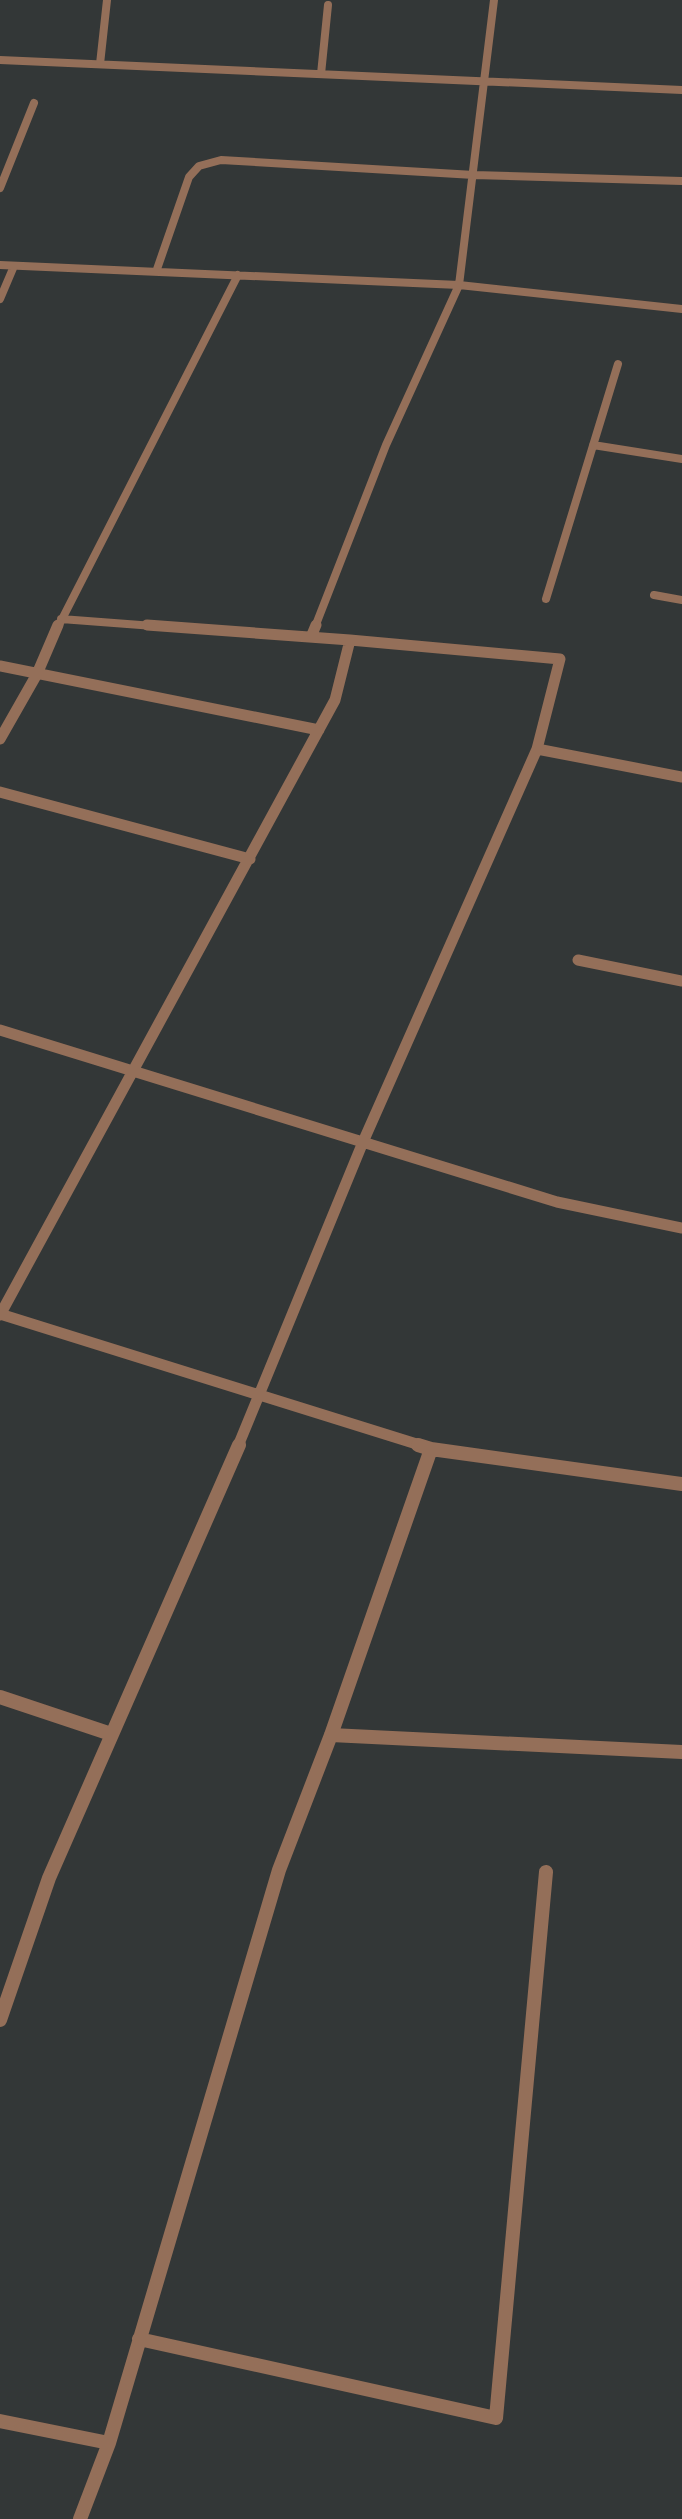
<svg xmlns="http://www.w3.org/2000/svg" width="682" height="2519" font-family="'PT Sans Narrow',sans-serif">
  <rect width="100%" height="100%" fill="#333737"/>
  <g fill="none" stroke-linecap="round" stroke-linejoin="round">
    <path stroke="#946f59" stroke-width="8" d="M0,60L682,90
      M100,64L107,0
      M321,74L328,5
      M0,188L34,103
      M0,265L459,285L682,309
      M156,272L189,177L199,166L221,160L474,175L682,181
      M0,299L14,266
      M593,445L682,459
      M654,595L682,600
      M546,599L618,364
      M61,619L167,627
      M58,627L238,275
      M315,627L386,445L459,285L494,0"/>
    <path stroke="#946f59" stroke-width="11" d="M147,625L350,640L560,659L537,749L682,777
      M311,637L316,625
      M0,666L319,730
      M0,739L37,674L58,625
      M0,792L250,859
      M578,960L682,981
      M0,1030L557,1202L682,1228
      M0,1314L423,1446
      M0,1315L335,700L350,640
      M238,1446L363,1142L537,749"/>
    <path stroke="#946f59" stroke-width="14" d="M418,1445L431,1449L682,1484
      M0,1697L111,1734
      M331,1735L682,1752
      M0,2020L49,1878L239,1445
      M139,2339L496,2418L546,1872
      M0,2421L109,2443
      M80,2519L109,2443L279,1870L331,1735L431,1449"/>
  </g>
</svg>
